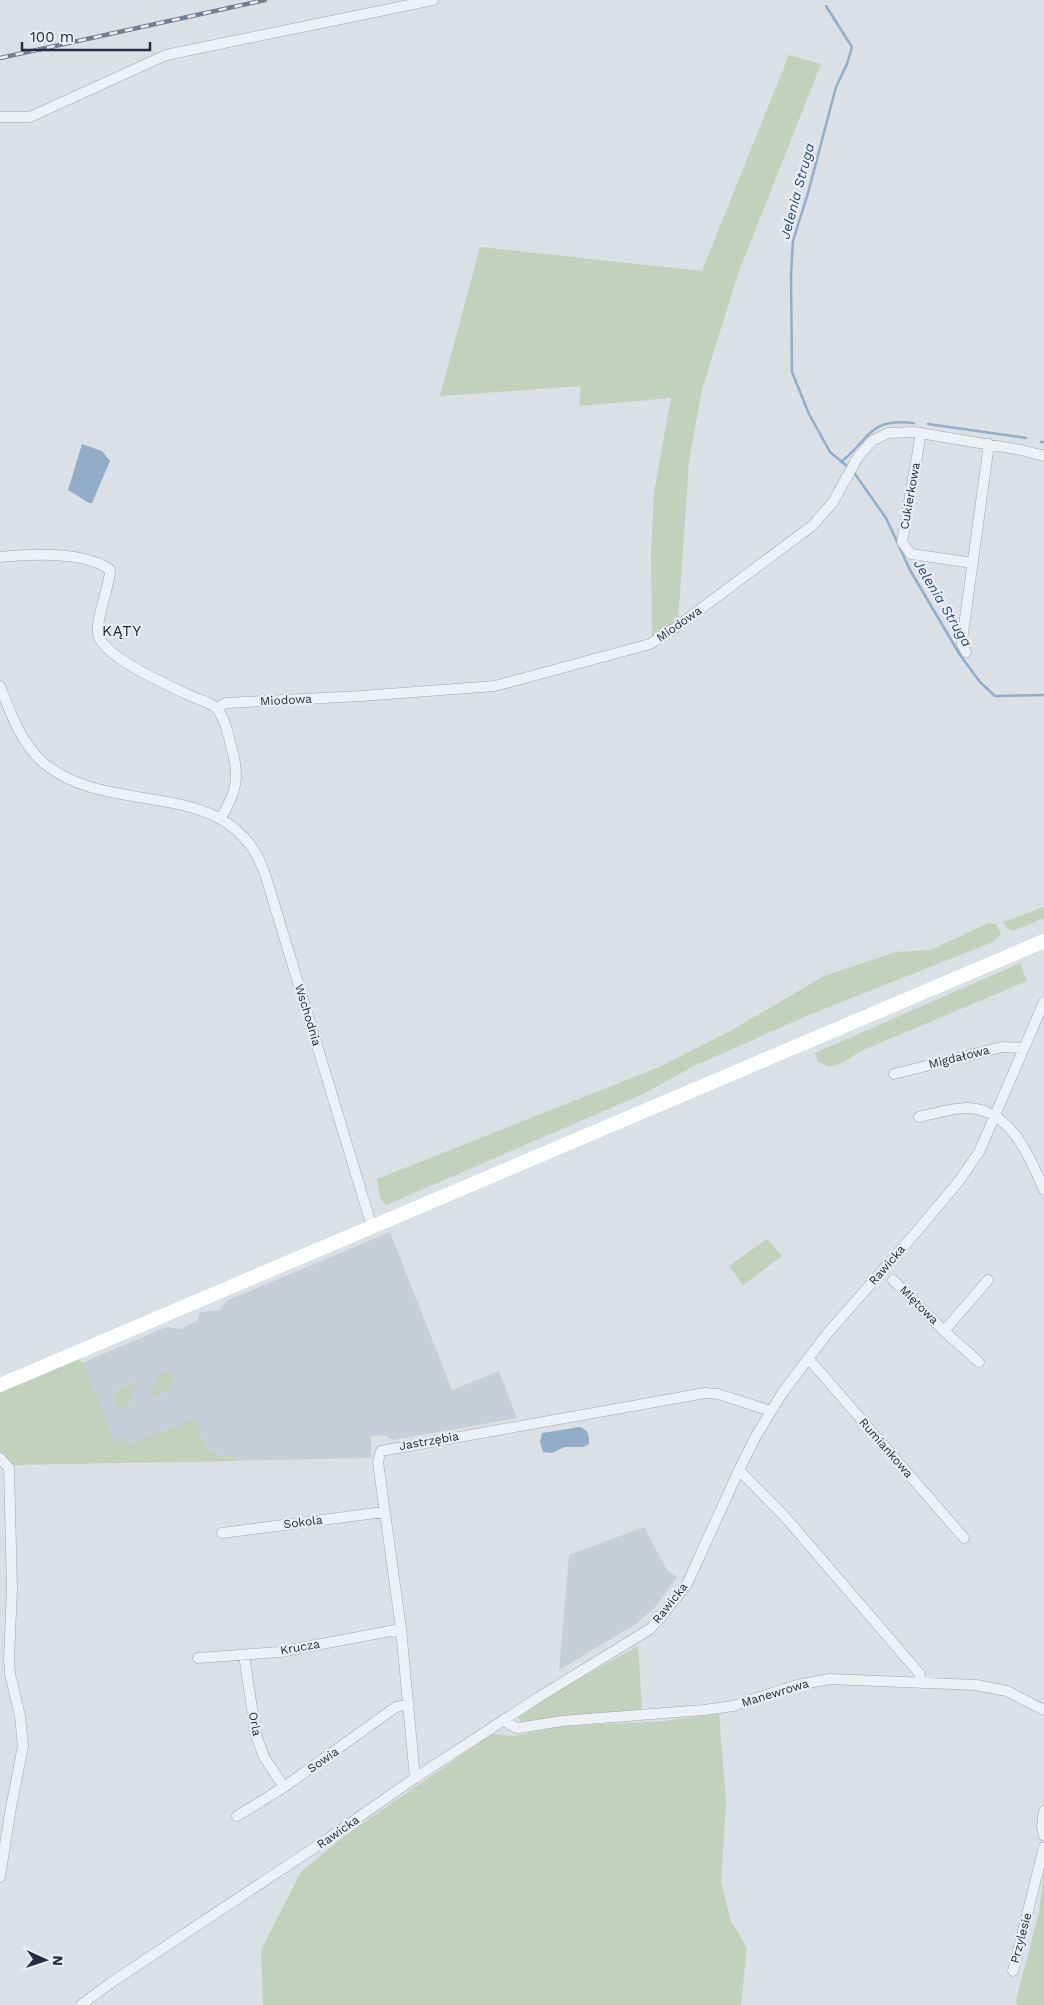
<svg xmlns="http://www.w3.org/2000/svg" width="1044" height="2005" font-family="'Work Sans',sans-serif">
  <rect width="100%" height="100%" fill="#dbdfe6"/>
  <path fill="#c8ced8" d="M390,1232L452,1390L499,1371L517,1418L393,1440L385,1435L371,1436V1458L0,1465V1398L166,1327L180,1329L198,1320L200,1312L220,1310L226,1301Z
    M644,1527L667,1570L677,1577L656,1606L636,1624L559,1670L569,1555Z"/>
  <path fill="#c1d1bb" d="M789,55L821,64L739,271L702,389L689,461L678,622L652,639L651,554L654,492L671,398L579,406L581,386L440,396L480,247L702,271Z
    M1044,907V918L1013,931L1008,929L1003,922Z
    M988,923L996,924L1001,934L993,942L809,1015L694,1066L641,1095L386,1205L380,1198L377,1179L657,1068L732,1030L824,976L896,952L931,950Z
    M1020,963L1027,981L861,1051L842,1063L829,1067L818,1062L815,1053Z
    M767,1239L782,1256L743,1285L729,1266Z
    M78,1359L83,1363L115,1443L125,1439L128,1445L195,1419C205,1446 203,1457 235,1456L237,1461L0,1465V1389Z
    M167,1370L174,1375C175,1389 160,1396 148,1397L160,1373Z
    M138,1381L128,1405L121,1409L115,1406C108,1390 127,1386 138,1381Z
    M638,1646L642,1708L632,1712L522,1724L518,1717L568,1685Z
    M719,1714L726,1801L721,1883L731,1921L747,1948L741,2005H263L261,1950L301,1872L343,1837L492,1734L513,1736L564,1726L663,1721Z
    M1044,1872V2005H1017L1016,2000L1039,1912Z"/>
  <path fill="#93adc9" d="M82,444L102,451L110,461L92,503H89L68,490Z
    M580,1427C589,1430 589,1435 589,1444L583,1447H565L552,1453L543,1452L540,1442L542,1433Z"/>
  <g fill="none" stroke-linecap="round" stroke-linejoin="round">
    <path stroke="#93adc9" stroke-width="2.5" d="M826,6L852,47L847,64L836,87L808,193L793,241L791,275L792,372L809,414L830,452L847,466
      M928,424L1026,438
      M1041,442H1044
      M841,462C871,438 868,418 914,423
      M855,474L886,518L910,570L960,655L980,682L995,696L1044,695"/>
    <g stroke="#a0a6b0" stroke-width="11">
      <path id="street" d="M0,117H30L166,55L433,0
        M921,433L902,542L911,554L973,563
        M0,557C30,554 85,551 110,570C110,587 93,624 99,637C108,659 169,686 191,696C199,700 213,703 218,710C225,720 228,733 231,746C240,776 237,791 221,818
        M966,652L962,644L963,633L989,444
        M0,686C11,714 21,744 45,764C113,820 233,772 266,877L372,1227
        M216,708L226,703L361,696L495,686L650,644L675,628L812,526L833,502L858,457L872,441L888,433L914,432L1021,450L1044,456
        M894,1074L1002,1047L1024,1048
        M919,1117C933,1114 955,1107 969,1108C1011,1110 1030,1157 1044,1190
        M893,1280L944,1331L979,1362
        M944,1331L988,1280
        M808,1358L964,1538
        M0,1458L9,1468L12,1589L9,1658L10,1674L20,1716L23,1746L10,1813L0,1877
        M739,1470L786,1518L919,1673L922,1683
        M222,1533L384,1512
        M244,1655L256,1735L264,1757L284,1787
        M198,1658L279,1652L401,1629
        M504,1719L510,1725L518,1728L562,1721L704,1710L733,1706L797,1685L830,1679L976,1685L1007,1691L1044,1710
        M415,1778L401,1629L378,1462L381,1451L705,1393L718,1394L771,1411
        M1044,1811L1042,1827L1044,1836
        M237,1816L284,1787L396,1707L409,1704
        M1013,1971L1044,1847
        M81,2005L112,1982L326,1840L415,1778L539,1697L650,1629L660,1618L687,1584L739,1470L756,1436L783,1392L826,1335L918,1230L959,1181L979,1152L1044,1002"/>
    </g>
    <use href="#street" stroke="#edf0f5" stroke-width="10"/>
    <path stroke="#fff" stroke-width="14" d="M0,1385L1044,941"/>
    <g stroke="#737e91" stroke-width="4.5">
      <path id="rail" d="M0,58L265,0"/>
    </g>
    <use href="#rail" stroke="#eaeef4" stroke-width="2.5" stroke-dasharray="8" stroke-linecap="butt"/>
  </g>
  <g text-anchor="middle" stroke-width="4.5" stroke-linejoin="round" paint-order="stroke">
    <g font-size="12" fill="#242d3d" stroke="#eaeef4">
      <text transform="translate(910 496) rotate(-80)" y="4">Cukierkowa</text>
      <text transform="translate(679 624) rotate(-35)" y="4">Miodowa</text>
      <text transform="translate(286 700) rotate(-3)" y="4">Miodowa</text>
      <text transform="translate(308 1015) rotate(73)" y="4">Wschodnia</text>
      <text transform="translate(959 1057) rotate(-14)" y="4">Migdałowa</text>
      <text transform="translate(887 1265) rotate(-49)" y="4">Rawicka</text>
      <text transform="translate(919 1305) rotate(45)" y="4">Miętowa</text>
      <text transform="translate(429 1441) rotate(-10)" y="4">Jastrzębia</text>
      <text transform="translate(886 1448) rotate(49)" y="4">Rumiankowa</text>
      <text transform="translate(303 1522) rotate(-7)" y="4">Sokola</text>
      <text transform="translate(670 1603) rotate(-52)" y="4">Rawicka</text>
      <text transform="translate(300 1647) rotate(-10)" y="4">Krucza</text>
      <text transform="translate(775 1693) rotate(-17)" y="4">Manewrowa</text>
      <text transform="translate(255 1724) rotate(79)" y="4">Orla</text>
      <text transform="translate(323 1760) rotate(-35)" y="4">Sowia</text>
      <text transform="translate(338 1832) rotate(-35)" y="4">Rawicka</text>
      <text transform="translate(1021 1938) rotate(-75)" y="4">Przylesie</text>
    </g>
    <g font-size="14" font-style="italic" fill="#2c4b73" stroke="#eaeef4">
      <text transform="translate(797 191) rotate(-75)" y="5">Jelenia Struga</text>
      <text transform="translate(943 603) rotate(59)" y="5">Jelenia Struga</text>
    </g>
    <g font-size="15" letter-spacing="1" fill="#171e2d" stroke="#eaeef4">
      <text x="122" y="636">KĄTY</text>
    </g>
  </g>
  <g transform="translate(45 1960) rotate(93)" stroke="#eaeef4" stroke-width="4" paint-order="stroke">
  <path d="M0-4L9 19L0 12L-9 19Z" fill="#242d3d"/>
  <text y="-8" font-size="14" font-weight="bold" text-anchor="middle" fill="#242d3d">N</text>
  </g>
  <path d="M22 42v8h128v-8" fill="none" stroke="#242d3d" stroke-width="2.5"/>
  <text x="30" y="42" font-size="15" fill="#242d3d" stroke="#eaeef4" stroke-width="4" paint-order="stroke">100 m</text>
</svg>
